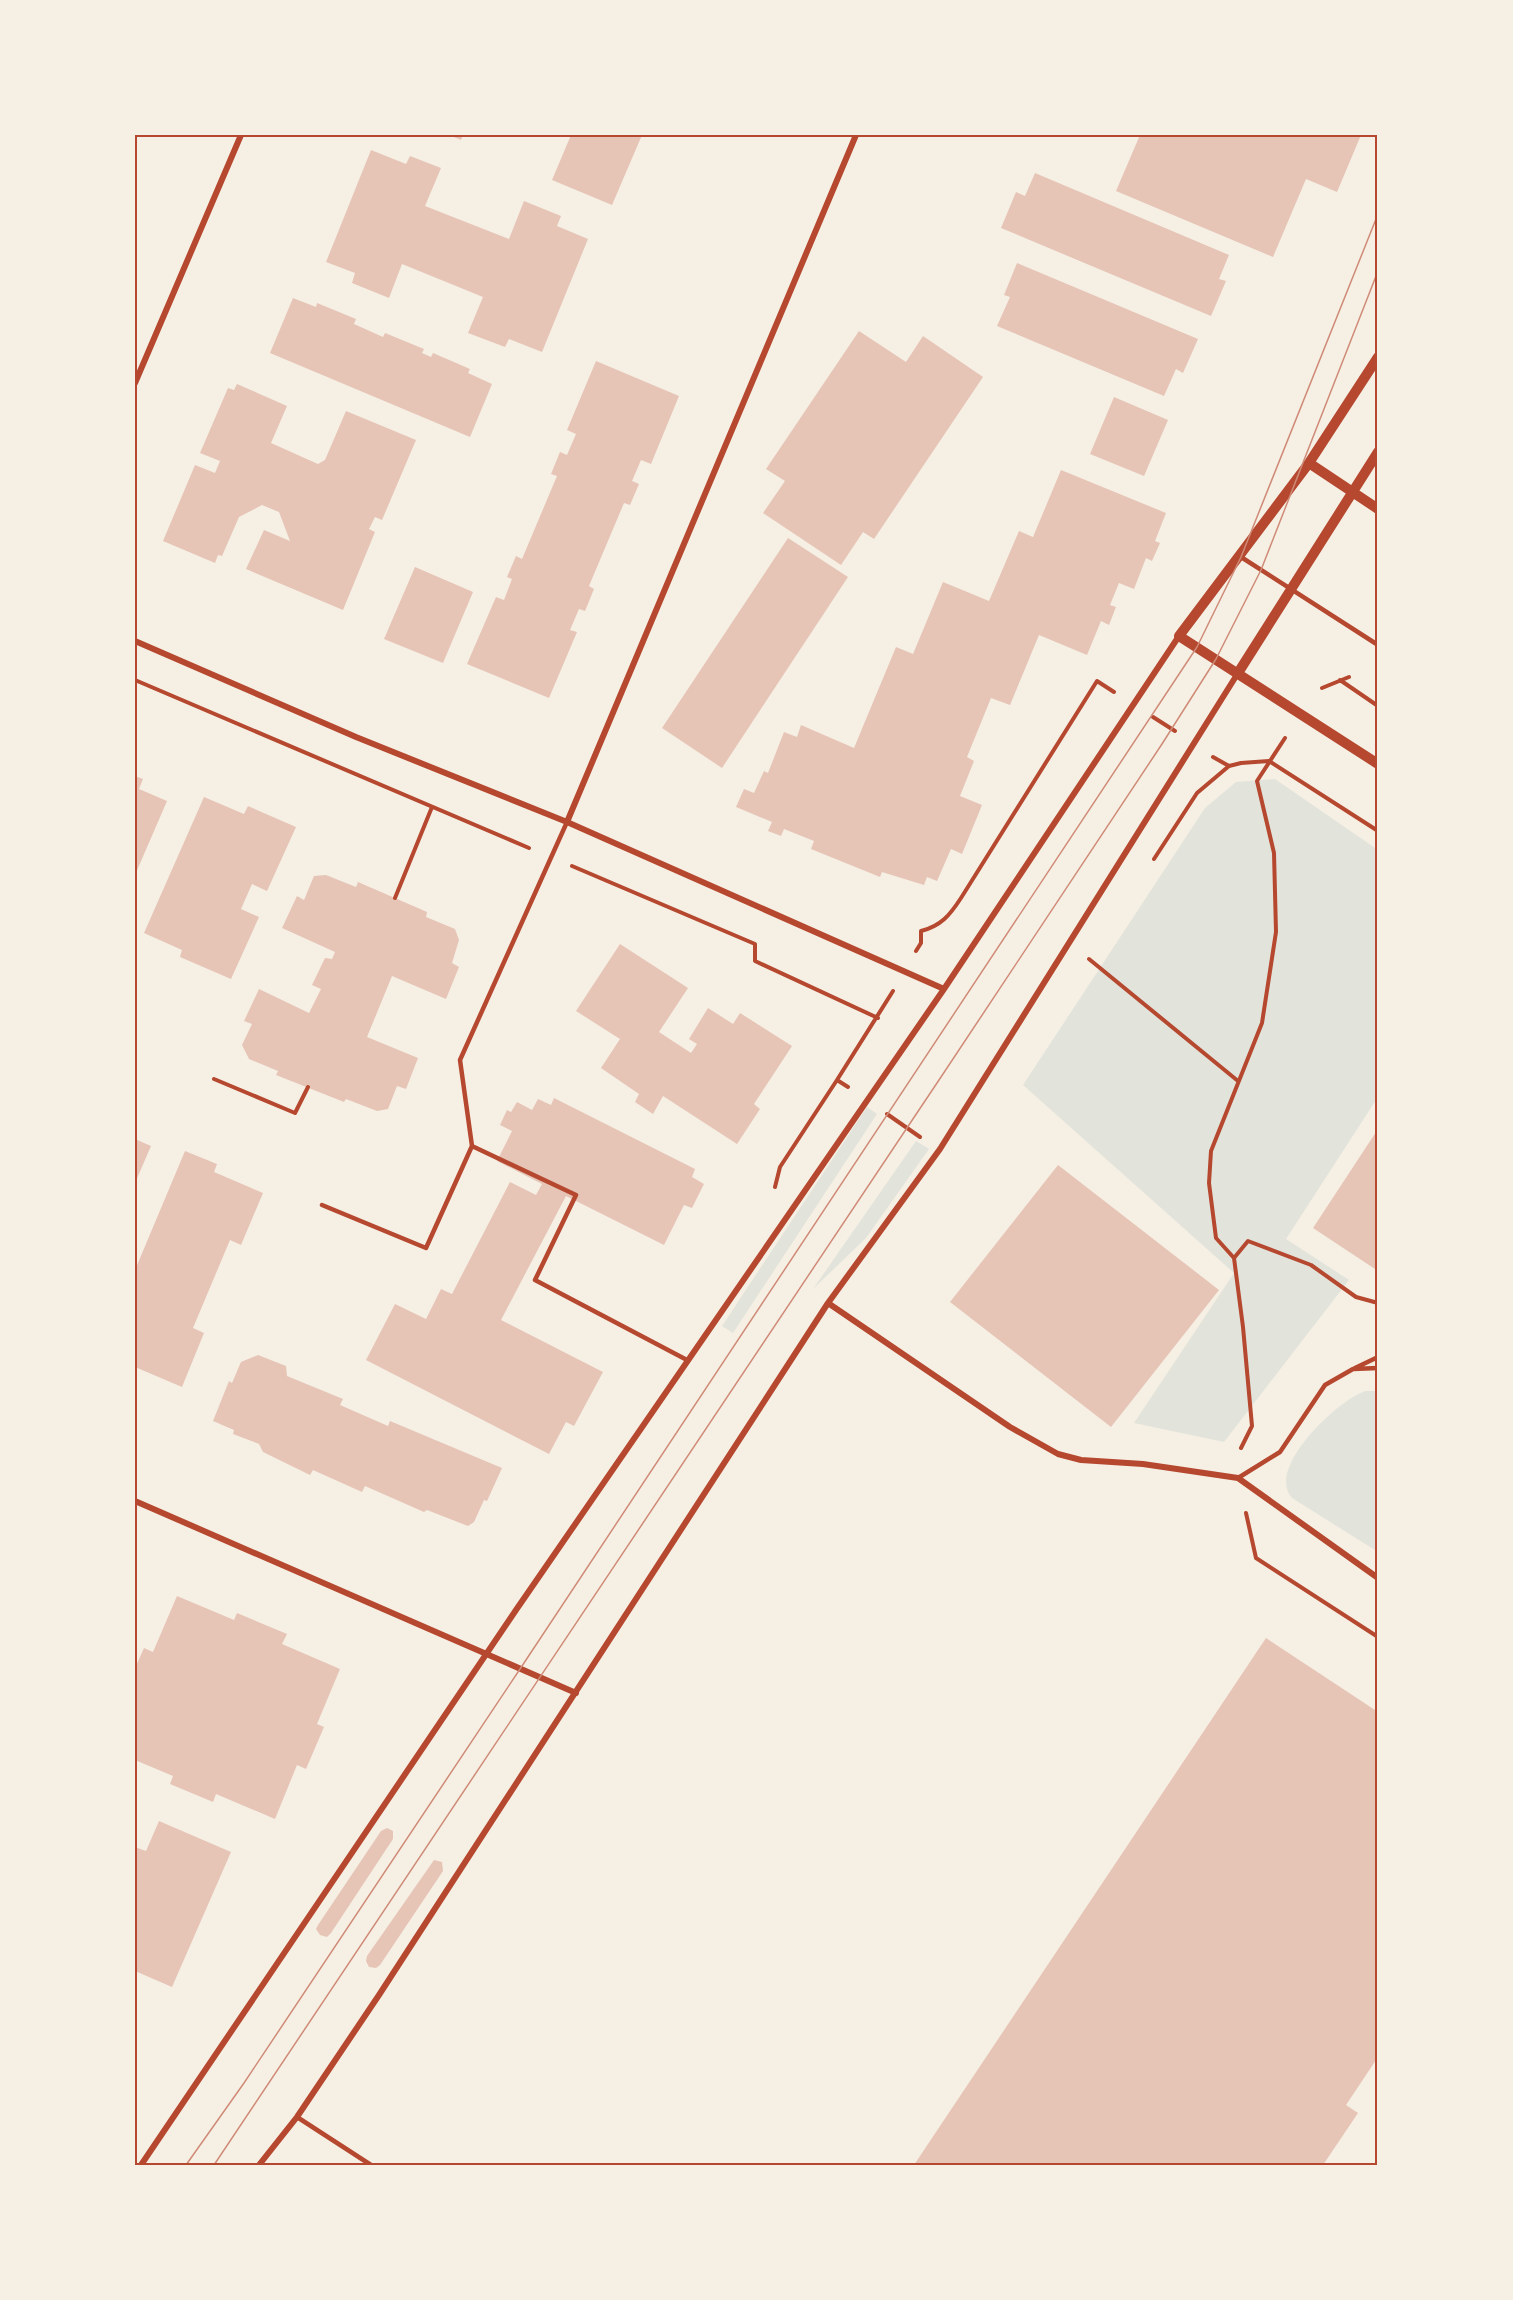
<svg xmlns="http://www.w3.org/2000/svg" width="1513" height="2300" font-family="Bitter,serif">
  <rect width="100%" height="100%" fill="#f6efe4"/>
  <path fill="#e2e4dc" d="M1275,779L1378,850V1097L1286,1239L1349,1280L1224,1442L1134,1423L1234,1273L1023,1085L1205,808L1236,782Z
    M867,1107L877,1114L733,1333L722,1326Z
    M916,1141L929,1149L866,1238L813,1289Z
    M1366,1391H1378V1552L1292,1498C1265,1469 1338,1399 1366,1391Z"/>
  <path fill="#e6c5b7" d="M449,135H463L461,140Z
    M571,135H642L612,205L552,180Z
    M1140,135H1361L1337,192L1306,179L1273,257L1116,191Z
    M371,150L406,164L410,156L441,168L425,206L509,239L524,201L561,216L557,226L588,239L542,352L509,339L505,347L468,333L483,297L402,264L389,298L352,283L355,273L326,262Z
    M1035,173L1229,255L1219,279L1226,281L1211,316L1001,228L1016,192L1025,196Z
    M1017,263L1198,339L1183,373L1176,369L1164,396L997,326L1010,297L1004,295Z
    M293,298L316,307L317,303L356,319L354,324L383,337L385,333L424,349L422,353L431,357L433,353L470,369L468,373L492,384L470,437L270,353Z
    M859,331L906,362L923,336L983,377L874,539L863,532L841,565L763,513L785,481L766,469Z
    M596,361L679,396L651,464L641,460L632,481L639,484L630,505L624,503L589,586L594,589L585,611L579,609L570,630L577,632L549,698L467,664L496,597L504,600L512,579L507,577L516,556L522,559L557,476L551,474L560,452L567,455L576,434L567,430Z
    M237,384L287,406L271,443L318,464L325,460L346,411L416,440L382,520L375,517L369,529L375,532L343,610L246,569L264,530L290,541L279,512L262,505L239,517L222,556L218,555L215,563L163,541L195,465L215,473L220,461L200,453L228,388L234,390Z
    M1114,397L1168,420L1144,476L1090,454Z
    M1061,470L1166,513L1155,541L1160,543L1152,561L1146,558L1134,589L1119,583L1110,605L1116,607L1109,625L1101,621L1087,655L1039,635L1010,705L991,698L967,757L974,761L960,796L982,805L962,854L951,849L937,881L927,877L924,885L882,872L880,877L811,849L814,841L784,829L781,836L768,831L772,822L736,807L744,789L754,793L764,771L768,773L784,732L797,737L801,725L854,748L896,647L913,654L943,582L989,601L1019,531L1033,537Z
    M788,538L848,577L722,768L662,728Z
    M415,567L473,592L443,663L384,639Z
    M135,776L143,779L139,789L167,801L135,875Z
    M204,797L244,814L248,806L296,827L267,891L252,884L241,909L259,917L231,979L180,957L182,950L144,933Z
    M326,875L356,887L358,882L427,912L426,917L455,929L459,940L452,963L459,967L446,999L392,976L367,1037L418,1058L406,1089L397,1086L388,1109L377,1111L346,1099L344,1102L276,1075L278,1071L249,1059L242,1045L252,1024L244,1021L259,989L309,1013L321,989L312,985L325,958L332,959L335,952L282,928L297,896L304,900L314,876Z
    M620,944L688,988L659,1032L691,1053L697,1044L689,1039L708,1008L733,1024L740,1013L792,1046L754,1104L760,1109L737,1144L663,1096L653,1114L635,1102L639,1094L601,1068L620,1039L576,1011Z
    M554,1098L695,1169L692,1177L704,1184L692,1208L684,1205L664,1245L566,1196L501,1320L603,1372L574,1426L566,1422L549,1454L366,1360L395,1304L426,1319L441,1289L452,1294L510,1182L536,1195L542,1184L497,1161L512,1131L500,1125L507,1110L511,1112L517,1102L532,1110L538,1099L551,1105Z
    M1378,1129V1271L1313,1228Z
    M135,1139L151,1146L135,1183Z
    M185,1151L217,1164L214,1172L263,1193L241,1245L230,1240L193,1328L204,1333L182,1387L135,1367V1270Z
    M1058,1165L1219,1290L1111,1427L950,1302Z
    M258,1355L286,1366L287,1376L343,1399L340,1405L388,1426L390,1421L502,1468L487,1501L484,1500L474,1522L468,1526L427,1510L424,1512L365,1486L362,1492L313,1470L310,1475L263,1452L259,1444L233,1434L234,1430L213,1421L229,1381L232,1383L241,1362Z
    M177,1596L234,1620L237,1613L287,1634L282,1644L340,1669L317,1724L324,1727L306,1769L297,1765L275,1819L216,1794L213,1802L170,1784L173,1776L135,1760V1668L144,1648L153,1652Z
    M1266,1638L1378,1712V2057L1346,2105L1358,2113L1323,2165H914Z
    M159,1821L231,1852L172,1987L135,1971V1847L146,1851Z
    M387,1828L393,1831V1839L331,1933L327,1937L320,1935L316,1929L318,1925L381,1831Z
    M434,1860L442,1862L443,1871L380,1965L376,1968L369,1967L366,1961L367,1956Z"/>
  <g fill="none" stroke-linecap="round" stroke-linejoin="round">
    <path stroke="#b5482f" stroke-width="4" d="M135,680L529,848
      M1340,680L1378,706
      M1322,688L1349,677
      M1153,717L1175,731
      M1213,757L1229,766
      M1154,859L1197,793L1229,766L1241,763L1269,761L1378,831
      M572,866L755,944V961L878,1018
      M395,898L432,807
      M916,951L921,943V931C941,926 950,915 961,898L1097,681L1114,692
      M1089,959L1238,1081
      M214,1079L295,1113L308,1087
      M848,1087L837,1080L893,991
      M887,1114L920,1137
      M775,1187L780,1167L837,1080
      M1234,1258L1248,1241L1311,1265L1356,1297L1378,1303
      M1241,1448L1252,1426L1243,1327L1234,1258L1216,1238L1209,1183L1211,1151L1262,1023L1276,932L1274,853L1257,781L1285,738
      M1246,1513L1256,1558L1378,1637"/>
    <path stroke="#b5482f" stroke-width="4.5" d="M1241,557L1378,645
      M472,1146L576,1195L535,1280L687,1360
      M322,1205L426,1248L472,1146L460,1060L567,822
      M1355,1368L1378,1357
      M1238,1478L1280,1452L1325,1385L1353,1369L1378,1368
      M297,2117L371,2165"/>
    <path stroke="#b5482f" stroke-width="6" d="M135,383L241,135
      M135,641L356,737L567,822L944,989
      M567,822L856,135
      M828,1303L1010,1427L1058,1454L1081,1460L1143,1464L1238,1478L1378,1578
      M135,1501L576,1693
      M141,2165L516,1610L944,989L1179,636
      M259,2165L297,2117L379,1995L828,1303L940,1149L1238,673"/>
    <path stroke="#b5482f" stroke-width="10" d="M1378,357L1309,463L1179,636L1378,764
      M1309,463L1378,509
      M1238,673L1378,452"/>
    <path stroke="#cf8b77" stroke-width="1.5" d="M186,2165L244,2083L520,1669L1197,647L1241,557L1378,214
      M214,2165L943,1074L1162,744L1216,659L1261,570L1378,271"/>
  </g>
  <rect width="1513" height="2300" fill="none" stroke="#f6efe4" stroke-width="273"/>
  <rect x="136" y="136" width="1240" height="2028" fill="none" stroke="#b5482f" stroke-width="2"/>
</svg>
